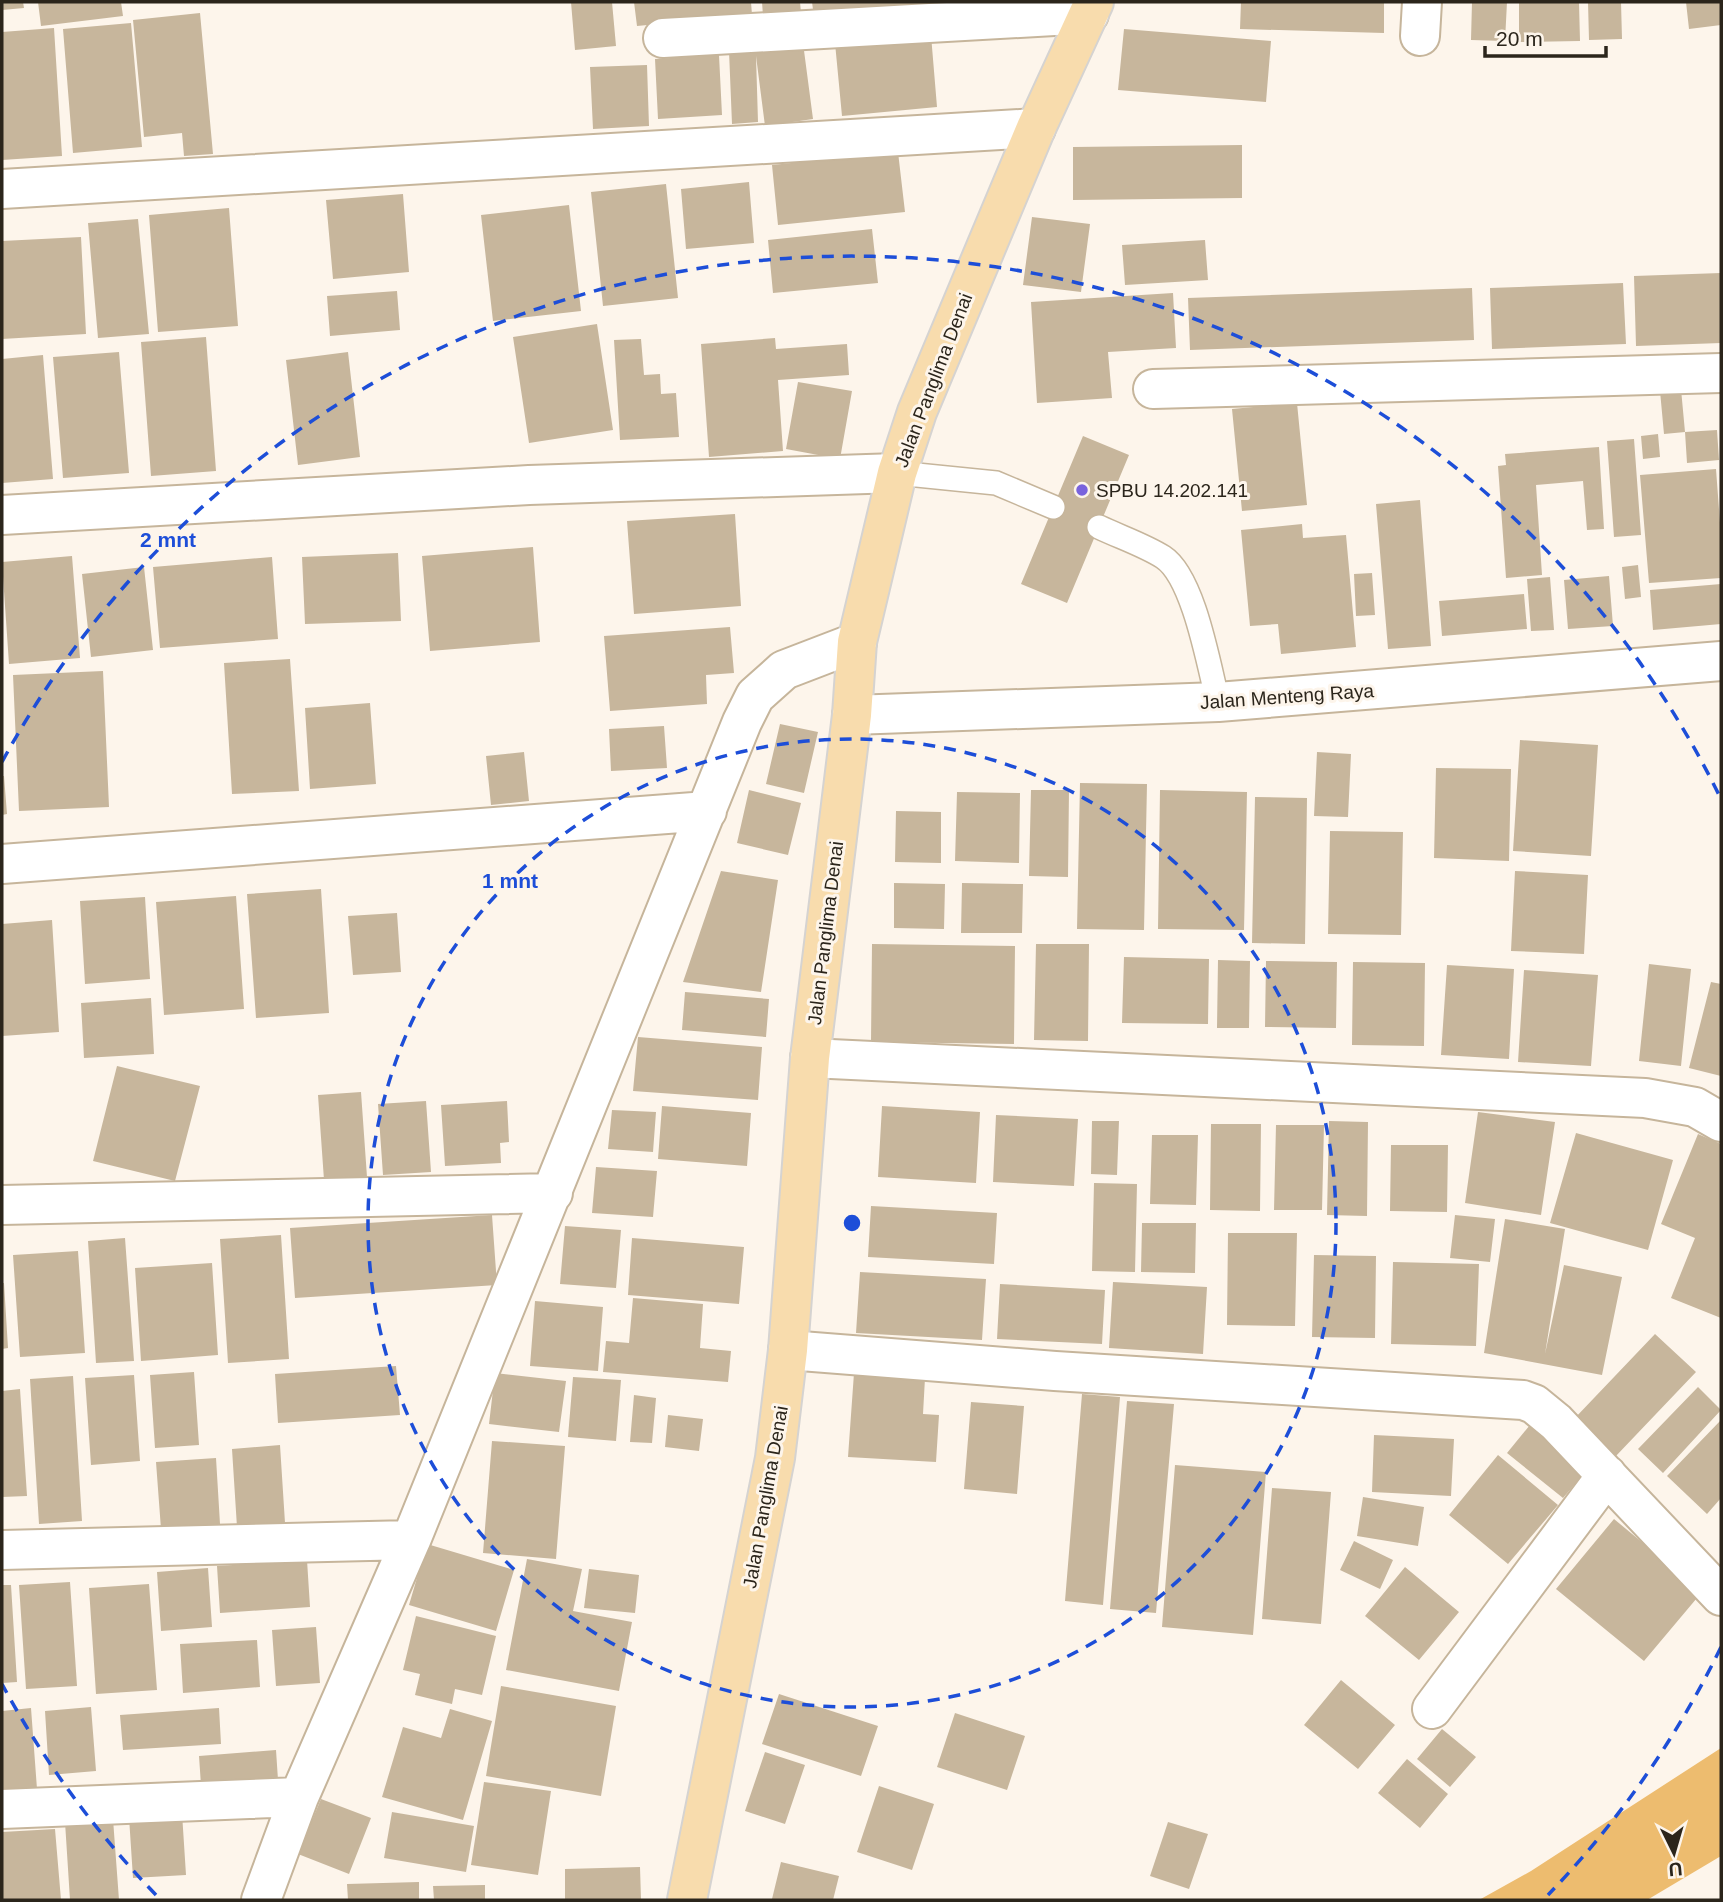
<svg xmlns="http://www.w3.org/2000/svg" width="1723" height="1902" font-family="Arial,sans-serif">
  <rect width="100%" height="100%" fill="#fdf5eb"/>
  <path fill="#edbc6f" d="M1721,1748V1856L1647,1900H1479L1531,1871Z"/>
  <path fill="#c7b69c" d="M2,2H23L24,8L2,10Z
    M38,2H121L123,16L41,26Z
    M571,2H612L616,46L575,50Z
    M634,2H751L752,15L637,26Z
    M762,2H800L801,13L763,16Z
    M812,2H970L815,25Z
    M1241,2H1384V33L1240,29Z
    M1472,2H1507L1505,41L1471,40Z
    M1519,2H1579L1580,41L1519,42Z
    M1588,2H1621L1622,39L1589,40Z
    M1686,2H1721V25L1689,29Z
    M200,13L213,154L184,156L182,133L144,137L133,20Z
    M131,23L142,147L73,153L63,29Z
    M54,28L62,156L2,160V32Z
    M1124,29L1271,41L1266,102L1118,90Z
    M931,35L937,107L842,116L835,43Z
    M803,43L813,119L765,126L756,56L758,122L732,124L729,51Z
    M719,55L722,115L658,119L655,59Z
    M647,65L649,126L593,129L590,67Z
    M1242,145V198L1073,200V147Z
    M898,152L905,212L778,225L772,165Z
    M749,182L754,243L686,249L681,189Z
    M666,184L678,298L603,306L591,192Z
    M403,194L409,272L333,279L326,200Z
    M569,205L581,311L493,321L481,215Z
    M229,208L238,326L158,332L149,215Z
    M1032,217L1090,224L1081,292L1023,285Z
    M138,219L149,334L98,338L88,223Z
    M872,229L878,283L773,293L768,240Z
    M81,237L86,334L2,339V241Z
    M1205,240L1208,280L1125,285L1122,245Z
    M1721,273V343L1636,346L1634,276Z
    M1623,283L1626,344L1492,349L1490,288Z
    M1472,288L1474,340L1190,350L1188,298Z
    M397,291L400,330L330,336L327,296Z
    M1173,293L1176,348L1108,352L1112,398L1037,403L1031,302Z
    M597,324L613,430L529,443L513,337Z
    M206,337L216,471L151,476L141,342Z
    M775,338L776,349L847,344L849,375L778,380L783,451L709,457L701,344Z
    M641,339L644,375L660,374L661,394L676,393L679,437L620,440L614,340Z
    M119,352L129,473L63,478L53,357Z
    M348,352L360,457L298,465L286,360Z
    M43,355L53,479L2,483V359Z
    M798,382L852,391L840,459L786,449Z
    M1681,389L1685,432L1664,434L1660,391Z
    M1297,403L1307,505L1242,511L1232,409Z
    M1717,430L1719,460L1687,463L1685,432Z
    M1658,434L1660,457L1643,459L1641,436Z
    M1083,436L1129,455L1067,603L1021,584Z
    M1634,439L1641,535L1614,537L1607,441Z
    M1599,447L1604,529L1587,530L1583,481L1536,485L1542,575L1506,578L1498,466L1506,465L1505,454Z
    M1716,469L1721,536V578L1649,583L1640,475Z
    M1420,500L1431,646L1388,649L1376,504Z
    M735,514L741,606L634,614L627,521Z
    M1302,524L1303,538L1346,535L1356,647L1281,654L1278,624L1250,626L1241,530Z
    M533,547L540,642L430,651L422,556Z
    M398,553L401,621L305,624L302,557Z
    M72,556L80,658L9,664L2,562Z
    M272,557L278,639L160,648L153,567Z
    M1638,565L1641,597L1625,599L1622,567Z
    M144,567L153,650L91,657L82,574Z
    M1372,573L1375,615L1356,616L1354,574Z
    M1609,576L1613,626L1568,629L1564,580Z
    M1550,577L1554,630L1531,631L1527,579Z
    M1721,584V624L1653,630L1650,590Z
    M1524,594L1527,629L1442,636L1439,601Z
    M730,627L734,673L706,675L707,704L610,711L604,636Z
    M290,659L299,791L232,794L224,663Z
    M103,671L109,807L19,811L13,675Z
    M370,703L376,784L310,789L305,708Z
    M780,724L818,732L804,793L766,784Z
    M664,726L667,768L611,771L609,729Z
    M1520,740L1598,745L1591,856L1513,851Z
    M524,752L529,801L491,805L486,756Z
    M1317,752L1351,754L1348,817L1314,816Z
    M1436,768L1511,769L1509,861L1434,858Z
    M2,776H4L7,814L2,815Z
    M1080,783L1147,784L1144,930L1077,929Z
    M749,790L801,803L788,855L737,843Z
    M1031,790H1069L1068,877L1029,876Z
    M1160,790L1247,792L1244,930L1158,929Z
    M957,792L1020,793L1019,863L955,861Z
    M1255,797L1307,798L1305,944L1252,943Z
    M896,811L941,812V863L895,862Z
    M1330,831L1403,832L1401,935L1328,934Z
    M721,871L778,880L761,992L683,982Z
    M1515,871L1588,875L1584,954L1511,951Z
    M894,883L945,884L944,929L894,928Z
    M962,883L1023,884L1022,933H961Z
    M321,889L329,1013L256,1018L247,894Z
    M236,896L244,1009L164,1015L156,902Z
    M145,897L150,979L85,984L80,901Z
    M397,913L401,972L353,975L348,916Z
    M52,920L59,1032L2,1036V924Z
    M872,944L1015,946L1014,1044L871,1042Z
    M1036,944H1089L1088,1041L1034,1040Z
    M1124,957L1209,959L1208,1024L1122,1023Z
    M1218,960L1250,961L1249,1028H1217Z
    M1266,961L1337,962L1336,1028L1265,1027Z
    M1353,962L1425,963L1424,1046L1352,1045Z
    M1649,964L1691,969L1681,1066L1639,1061Z
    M1447,965L1514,969L1509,1059L1441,1055Z
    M1524,970L1598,975L1591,1066L1518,1062Z
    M1711,982L1721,984V1076L1689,1068Z
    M685,992L769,999L766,1037L682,1030Z
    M151,998L154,1054L84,1058L81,1003Z
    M638,1037L762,1047L758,1100L633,1091Z
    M117,1066L200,1086L175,1181L93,1161Z
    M361,1092L367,1177L324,1180L318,1095Z
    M426,1101L431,1172L383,1175L378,1104Z
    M507,1101L509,1142L500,1143L501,1163L445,1166L441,1105Z
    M662,1106L751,1113L747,1166L658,1159Z
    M882,1106L980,1112L976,1183L878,1177Z
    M612,1110L656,1112L653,1152L608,1149Z
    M1478,1112L1555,1122L1541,1215L1465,1203Z
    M996,1115L1078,1119L1074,1186L993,1182Z
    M1092,1121H1119L1117,1175L1091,1174Z
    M1329,1121L1368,1122L1367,1216L1327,1215Z
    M1211,1124H1261L1260,1211L1210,1210Z
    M1276,1125H1324L1322,1210H1274Z
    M1576,1133L1673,1160L1648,1250L1550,1223Z
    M1698,1134L1721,1144V1318L1671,1298L1695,1238L1661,1224Z
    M1152,1135H1198L1196,1205L1150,1204Z
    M1391,1145H1448L1447,1212L1390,1211Z
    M596,1167L657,1171L653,1217L592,1213Z
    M1094,1183L1137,1184L1135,1272L1092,1271Z
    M871,1206L997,1213L994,1264L868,1257Z
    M492,1215L497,1285L295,1298L290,1228Z
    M1455,1215L1495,1219L1490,1262L1450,1258Z
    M1505,1219L1565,1229L1545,1354L1564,1265L1622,1277L1602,1375L1484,1353Z
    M1142,1223H1196L1195,1273L1141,1272Z
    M565,1226L621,1230L616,1288L560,1284Z
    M1228,1233H1297L1295,1326L1227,1325Z
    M281,1235L289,1359L228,1363L220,1239Z
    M125,1238L134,1361L96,1363L88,1241Z
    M632,1238L744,1247L739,1304L628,1295Z
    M78,1251L85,1353L20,1357L13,1255Z
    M1314,1255L1376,1256L1375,1338L1312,1337Z
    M1393,1262L1479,1264L1476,1346L1391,1344Z
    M212,1263L218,1355L141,1361L135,1268Z
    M860,1272L986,1279L982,1340L856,1333Z
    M1113,1282L1207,1287L1203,1354L1109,1348Z
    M2,1283H4L8,1348L2,1349Z
    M1000,1284L1105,1290L1102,1344L997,1339Z
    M633,1298L703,1304L700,1348L731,1351L728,1382L603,1372L606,1341L629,1343Z
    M535,1301L603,1307L598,1371L530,1366Z
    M1655,1334L1696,1372L1615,1457L1574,1419Z
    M396,1366L400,1415L278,1423L275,1374Z
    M194,1372L199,1445L155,1448L150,1375Z
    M495,1373L566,1381L559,1432L489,1424Z
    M854,1373L925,1378L923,1414L939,1415L936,1462L848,1457Z
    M134,1375L140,1461L91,1465L85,1378Z
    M73,1376L82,1521L39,1524L30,1379Z
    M573,1377L621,1380L616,1441L568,1437Z
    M1698,1387L1721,1410L1663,1473L1638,1449Z
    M20,1389L27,1496L2,1497V1391Z
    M1082,1394L1120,1397L1103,1605L1065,1601Z
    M634,1395L656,1398L652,1443L630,1442Z
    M1127,1401L1174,1404L1156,1613L1110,1609Z
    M971,1402L1024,1406L1017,1494L964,1489Z
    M668,1415L703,1419L699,1451L665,1447Z
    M1721,1420V1498L1707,1514L1667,1476Z
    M1530,1425L1586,1471L1563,1498L1507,1453Z
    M1374,1435L1454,1439L1451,1496L1372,1492Z
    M492,1441L565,1446L556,1559L483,1553Z
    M280,1445L285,1523L237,1527L232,1449Z
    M1498,1455L1558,1505L1508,1564L1449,1515Z
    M216,1458L220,1524L161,1529L156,1462Z
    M1175,1465L1266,1472L1253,1635L1162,1627Z
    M1272,1488L1331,1492L1321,1624L1262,1619Z
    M1363,1497L1424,1507L1418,1546L1357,1536Z
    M1614,1519L1702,1592L1644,1661L1556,1589Z
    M1354,1541L1393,1560L1380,1589L1340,1570Z
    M427,1544L514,1570L496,1631L409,1605Z
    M527,1559L582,1569L573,1611L632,1622L619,1691L506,1670Z
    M307,1560L310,1607L220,1613L217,1566Z
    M1405,1567L1459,1612L1419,1660L1365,1616Z
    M208,1568L212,1627L161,1631L157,1572Z
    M589,1569L639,1575L635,1613L584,1608Z
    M70,1582L77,1686L26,1689L19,1585Z
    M149,1584L157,1690L96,1694L89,1588Z
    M2,1585H11L17,1682L2,1683Z
    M416,1616L496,1636L482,1695L455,1689L452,1704L415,1695L420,1674L403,1670Z
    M316,1627L320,1683L276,1686L272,1630Z
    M257,1640L260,1687L183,1693L180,1644Z
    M1341,1680L1395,1725L1358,1769L1304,1725Z
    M501,1686L616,1706L601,1796L486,1776Z
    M779,1694L878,1726L861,1776L762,1744Z
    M91,1707L96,1771L49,1775L45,1711Z
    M31,1708L37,1789L2,1791V1711Z
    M219,1708L221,1744L123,1750L120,1715Z
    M450,1709L492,1721L463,1820L382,1797L403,1727L441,1738Z
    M955,1713L1025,1736L1007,1790L937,1767Z
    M1442,1729L1476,1757L1450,1787L1417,1759Z
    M276,1750L278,1780L201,1785L199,1756Z
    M765,1752L805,1765L785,1824L745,1811Z
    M1407,1759L1448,1794L1420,1828L1378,1793Z
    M484,1782L551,1791L538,1875L471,1865Z
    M879,1786L934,1804L912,1870L857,1852Z
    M321,1799L371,1818L349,1874L298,1854Z
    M392,1812L474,1826L466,1872L384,1858Z
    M182,1813L186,1875L133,1878L129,1817Z
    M113,1819L119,1900H70L65,1822Z
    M1168,1822L1208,1834L1189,1889L1150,1876Z
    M55,1829L61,1900H2V1832Z
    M781,1862L839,1876L833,1900L772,1899Z
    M640,1867L641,1900H565V1869Z
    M419,1882V1900H348L347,1884Z
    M485,1885V1900H434L433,1886Z"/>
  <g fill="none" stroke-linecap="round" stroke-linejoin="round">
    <g stroke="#c6b59b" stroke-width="26">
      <path id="service" d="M897,473L996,483L1053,507
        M1099,527C1120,537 1144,545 1163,557C1194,577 1209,667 1218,702"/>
    </g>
    <g stroke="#c6b59b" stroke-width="42">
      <path id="minor" d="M1420,36L1422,2
        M663,38L1089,14
        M2,189L1036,128
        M1153,389L1721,373
        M2,515L529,485L897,473
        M2,864L707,811
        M810,1058L1645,1098L1695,1107L1721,1122
        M2,1205L553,1193
        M788,1350L1055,1371L1523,1400L1534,1404L1556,1422L1721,1596
        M2,1550L411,1540
        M1432,1709L1607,1475
        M2,1809L299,1797
        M261,1900L299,1797L411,1540L742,722L755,696L784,670L857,642"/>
    </g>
    <g stroke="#c6b59b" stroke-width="42">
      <path id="tertiary" d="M852,715L1218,702L1721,661"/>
    </g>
    <g stroke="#d5d3d1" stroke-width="42">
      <path id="primary" d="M687,1900L775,1458L788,1350L810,1058L852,715L857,642L897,473L917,412L1036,128L1094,2"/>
    </g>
    <use href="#service" stroke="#fff" stroke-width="23"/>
    <use href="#minor" stroke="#fff" stroke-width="38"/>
    <use href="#tertiary" stroke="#fff" stroke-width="38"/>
    <use href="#primary" stroke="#f8dcad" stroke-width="38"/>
  </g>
  <g fill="none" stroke="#1d4ed8" stroke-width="3.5" stroke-dasharray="12 9">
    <circle cx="852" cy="1223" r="484"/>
    <path d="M1721 1647A967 967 0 0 1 1548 1895M156 1895A967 967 0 0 1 2 1684M2 762A967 967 0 0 1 1721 799"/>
  </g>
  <circle fill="#7963dd" stroke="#fdf5eb" stroke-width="2.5" cx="1082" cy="490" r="7"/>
  <g text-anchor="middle" stroke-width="6" stroke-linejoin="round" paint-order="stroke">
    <g font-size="19" fill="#2b251b" stroke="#fdf5eb">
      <text transform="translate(933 380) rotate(-69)" y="7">Jalan Panglima Denai</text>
      <text transform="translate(1287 696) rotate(-4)" y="7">Jalan Menteng Raya</text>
      <text transform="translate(825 933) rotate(-83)" y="7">Jalan Panglima Denai</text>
      <text transform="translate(765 1497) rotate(-80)" y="7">Jalan Panglima Denai</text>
    </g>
    <g font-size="19" fill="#2b251b" stroke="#fdf5eb" text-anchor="start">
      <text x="1096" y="497">SPBU 14.202.141</text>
    </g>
  </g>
  <circle cx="852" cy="1223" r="10" fill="#1d4ed8" stroke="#fdf5eb" stroke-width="3.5"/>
  <g font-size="21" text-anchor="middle" font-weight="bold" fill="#1d4ed8" stroke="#fdf5eb" stroke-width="6" stroke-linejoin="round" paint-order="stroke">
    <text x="168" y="547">2 mnt</text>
    <text x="510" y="888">1 mnt</text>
  </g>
  <rect width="1723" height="1902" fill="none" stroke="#2b251b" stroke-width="7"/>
  <g transform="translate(1674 1853) rotate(175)" stroke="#fdf5eb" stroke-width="5" paint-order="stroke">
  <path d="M0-5L12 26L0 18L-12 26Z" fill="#2b251b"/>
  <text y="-10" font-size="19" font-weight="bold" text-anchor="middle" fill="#2b251b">U</text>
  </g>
  <path d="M1485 46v10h121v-10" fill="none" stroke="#2b251b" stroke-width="3.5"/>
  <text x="1496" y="46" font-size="21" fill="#2b251b" stroke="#fdf5eb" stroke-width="5" paint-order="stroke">20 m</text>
</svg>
